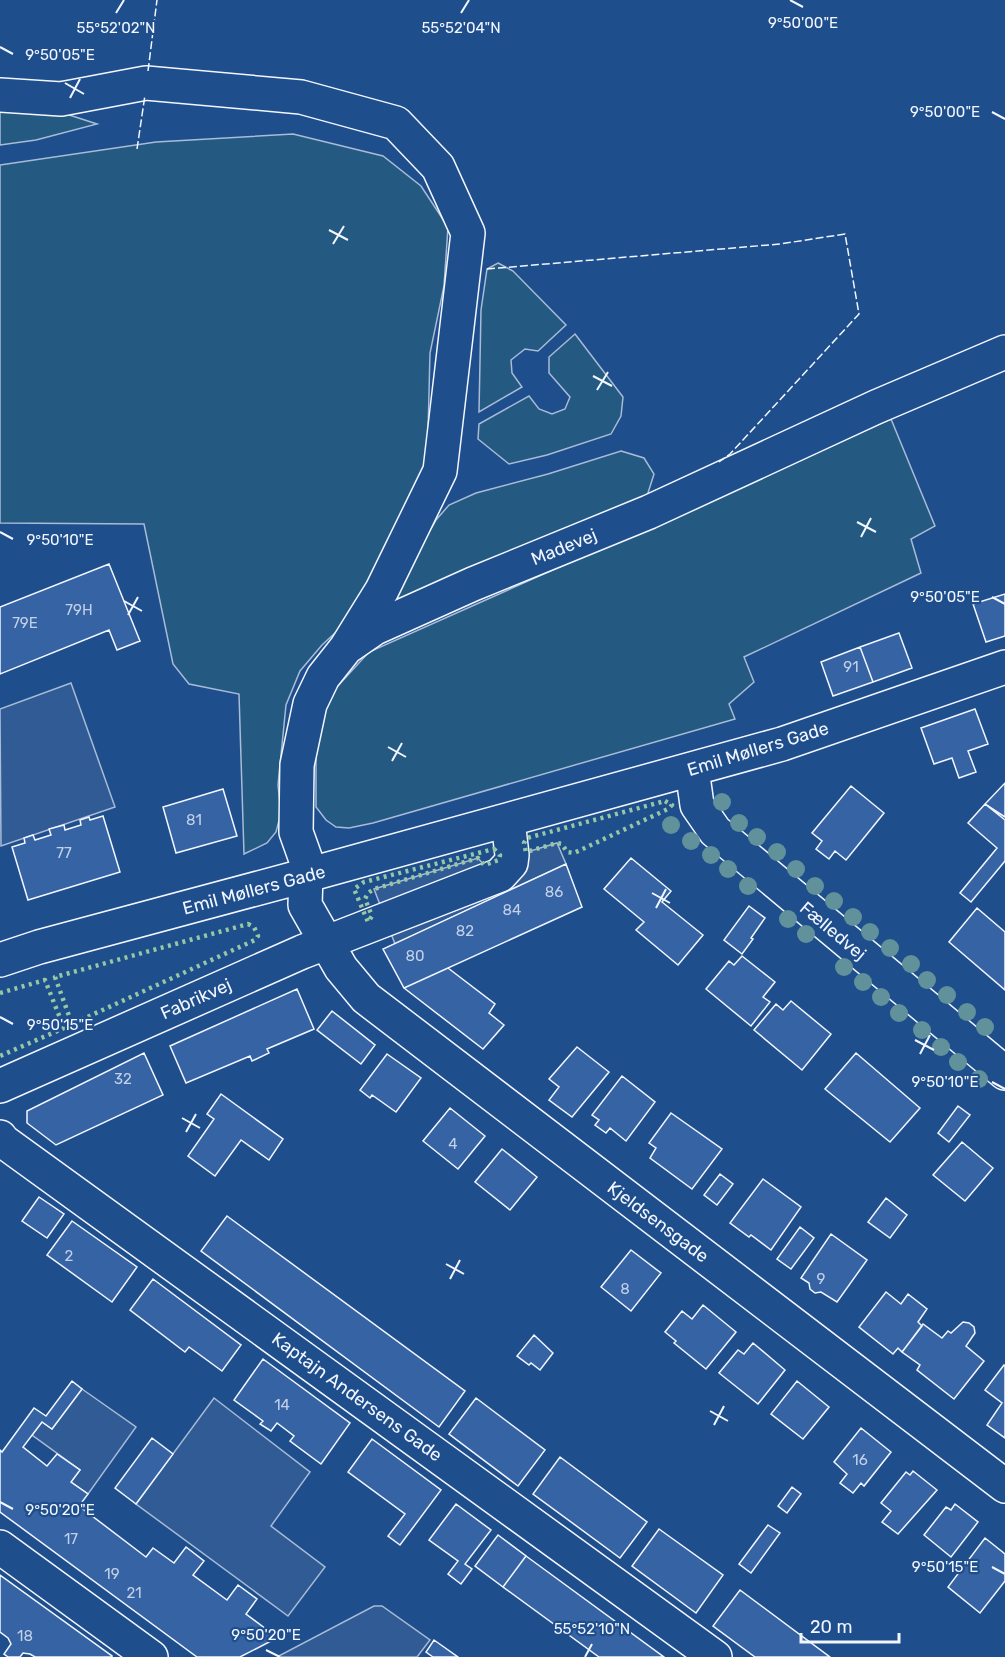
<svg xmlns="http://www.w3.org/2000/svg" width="1005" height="1657" font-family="Rubik,sans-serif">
  <rect width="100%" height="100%" fill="#1f4e8c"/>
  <path fill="#245a82" stroke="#a8bbd7" stroke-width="1.5" d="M0,110L60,112L97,124L36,140L0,145Z
    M293,134L383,156L421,186L448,227L444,286L430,353L427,472L347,622L322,645L300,671L286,705L278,785L281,813L276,832L267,843L244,854L239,694L189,684L173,664L144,524L0,523V165L156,142Z
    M498,263L513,271L566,325L538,351L525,349L511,360L512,373L522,387L479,412L481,310L487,269Z
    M575,334L623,397L621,416L611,434L547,455L509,464L478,439L479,424L529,396L539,409L552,414L565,409L570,397L549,373V357Z
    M891,419L935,526L911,539L921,573L744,657L754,682L729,704L735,719L373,823L349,828L336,827L326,820L316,807V753L323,713L335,689L369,652Z
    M621,451L644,458L654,474L647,496L393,606L390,599L436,520L449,505L476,493L548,474Z"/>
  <path fill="#305b95" stroke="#a8bbd7" stroke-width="1.5" d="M71,683L115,807L1,846L0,709Z
    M557,843L566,864L395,944L374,889L478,858L484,865Z
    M82,1389L136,1427L88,1494L71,1482L80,1470L32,1435L42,1422L52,1429Z
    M214,1398L310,1472L271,1526L325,1567L288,1616L136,1504Z
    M374,1606H382L430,1640L417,1657H277Z"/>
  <path fill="#3563a3" stroke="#f2f6ff" stroke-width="1.5" d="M109,564L140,641L117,650L109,630L0,674V607Z
    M1005,594V636L986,642L973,604Z
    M899,633L912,668L873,682L860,647Z
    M860,647L873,682L833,696L821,662Z
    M975,709L988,744L968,751L976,772L959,778L952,758L934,764L921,728Z
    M1005,783V817L985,804Z
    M851,786L884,813L846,860L835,851L829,859L816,849L822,841L812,833Z
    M223,789L237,836L176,853L163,807Z
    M985,804L1005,820V861L971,902L960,893L997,848L968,823Z
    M103,816L120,872L28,900L12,847L25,843L24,838L33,835L35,840L51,835L49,829L64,825L65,830L81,825L80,820L89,817L90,820Z
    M631,858L671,891L662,902L703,935L678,965L636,930L644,922L604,889Z
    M566,864L582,907L404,988L383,949Z
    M749,906L765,918L751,938L753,939L742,954L724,940Z
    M977,908L1005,932V990L949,942Z
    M742,956L775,982L763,997L770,1002L751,1026L706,989L729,961L734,965Z
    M448,968L495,1004L489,1013L504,1025L483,1049L404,988Z
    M297,989L314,1029L267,1049L269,1053L252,1061L250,1056L186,1083L170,1046Z
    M791,1001L831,1034L802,1070L754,1030L776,1004L783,1010Z
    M332,1011L375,1045L361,1064L317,1030Z
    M577,1047L609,1072L572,1117L549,1100L559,1087L549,1079Z
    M144,1053L163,1095L56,1145L27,1123V1111Z
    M856,1053L920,1108L890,1142L825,1089Z
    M387,1054L421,1078L396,1112L372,1095L370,1098L360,1090Z
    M622,1076L655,1102L626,1141L610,1128L606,1133L595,1125L599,1120L592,1115Z
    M221,1094L283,1139L269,1160L241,1140L215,1176L188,1156L214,1119L207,1114Z
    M958,1106L970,1115L949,1142L938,1133Z
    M450,1108L485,1136L458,1169L423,1141Z
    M671,1113L722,1149L692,1189L650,1158L656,1148L649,1143Z
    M962,1142L993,1168L965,1201L933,1175Z
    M502,1149L537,1177L510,1210L475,1182Z
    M720,1174L733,1184L717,1205L704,1195Z
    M763,1179L801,1207L771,1250L751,1235L749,1237L730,1223Z
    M39,1197L64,1214L47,1238L22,1221Z
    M886,1198L907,1215L890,1238L868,1222Z
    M227,1216L465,1391L439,1427L201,1251Z
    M72,1221L137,1267L112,1302L47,1255Z
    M800,1227L814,1238L791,1269L777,1259Z
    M831,1234L867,1260L837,1302L821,1292L815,1293L810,1289L809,1283L801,1278Z
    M631,1250L661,1273L631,1311L601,1287Z
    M153,1279L241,1345L222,1371L189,1347L185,1352L130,1310Z
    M886,1292L901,1304L908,1294L927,1309L918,1322L922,1326L902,1352L898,1348L893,1354L859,1327Z
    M703,1305L736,1332L706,1369L674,1343L676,1341L665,1332L682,1311L692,1319Z
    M963,1322L969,1323L974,1327L975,1333L966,1346L984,1361L954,1399L917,1370L920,1365L902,1352L923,1324L942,1338L948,1331L951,1333Z
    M534,1335L553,1353L540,1370L531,1363L529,1365L517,1356Z
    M753,1343L785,1370L758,1404L719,1373L738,1350L744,1354Z
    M263,1359L350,1423L321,1464L290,1441L294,1436L277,1423L271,1431L260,1424L263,1421L234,1400Z
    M1004,1365L1005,1366V1438L987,1425L1002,1403L985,1390Z
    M72,1381L82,1389L52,1429L42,1422L23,1447L47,1466L57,1454L80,1470L71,1482L88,1494L79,1506L146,1557L153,1548L174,1563L186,1547L204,1561L193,1575L227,1600L238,1585L257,1599L246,1614L270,1632L275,1639L240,1657H197L0,1512V1450L2,1452L34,1408L46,1416Z
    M797,1381L829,1407L803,1439L771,1414Z
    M476,1398L545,1450L518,1486L449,1434Z
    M861,1428L891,1452L864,1486L861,1483L853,1493L840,1483L847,1474L834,1462Z
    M152,1438L173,1454L136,1504L115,1488Z
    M372,1439L441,1490L400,1545L388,1536L405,1514L348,1472Z
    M560,1457L647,1522L620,1558L533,1494Z
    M913,1471L937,1490L898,1534L882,1522L891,1511L881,1503L906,1472L910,1475Z
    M792,1487L801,1494L787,1513L778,1506Z
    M456,1504L491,1530L465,1564L472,1569L461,1584L448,1574L458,1561L429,1540Z
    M955,1504L978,1522L951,1557L924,1535L946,1507L951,1510Z
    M768,1525L780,1533L751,1573L739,1564Z
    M659,1529L723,1575L696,1613L632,1566Z
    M498,1535L526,1556L503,1587L475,1566Z
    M985,1538L1005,1554V1581L980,1613L948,1587Z
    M526,1556L664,1657H599L503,1587Z
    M0,1575L112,1656V1657H35L30,1654L23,1653L20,1657H8L4,1654L11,1644L8,1638L0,1632Z
    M740,1590L830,1657H755L713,1626Z
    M434,1640L458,1657H433L426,1652Z"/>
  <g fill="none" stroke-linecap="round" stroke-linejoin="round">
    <g stroke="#f2f6ff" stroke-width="36">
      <path id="minor" d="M0,95L61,99L146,83L301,97L396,123L438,167L468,233L440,471L382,590L346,648
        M692,769L697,805L715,831L1005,1073
        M311,874L296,832L297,765L310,704L323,677L346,648L375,628L473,584L649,512L876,407L1005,352
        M306,875L305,905L341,968L366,998L1005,1486
        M0,960L39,947L311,874L782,744L1005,667
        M0,1086L302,952L500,875L511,863L512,855L508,821
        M0,1137L3,1141L715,1657
        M0,1547L151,1657"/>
    </g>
    <use href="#minor" stroke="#1f4e8c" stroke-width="33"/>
    <path stroke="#97c8a6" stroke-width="4.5" stroke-dasharray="3 4.5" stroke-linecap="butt" d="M665,801L672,805L668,809L574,853L567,852L562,844L557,843L526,852L524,843L527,838Z
      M494,849L500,855L499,860L484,865L478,858L374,889L368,893L365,899L372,916L368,922L354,889L364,882Z
      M248,924L254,927L258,936L255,940L72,1024L55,977Z
      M0,993L45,980L64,1028L0,1056"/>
    <path stroke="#f2f6ff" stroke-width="1.5" stroke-dasharray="8 3" stroke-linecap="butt" d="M148,71L157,0
      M137,149L145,95
      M487,269L780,244L845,234L859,314L730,454L719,462"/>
  </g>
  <g fill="#61919a">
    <circle cx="722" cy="802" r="9"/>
    <circle cx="739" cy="823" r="9"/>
    <circle cx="671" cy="825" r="9"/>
    <circle cx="757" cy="837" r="9"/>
    <circle cx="691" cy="841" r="9"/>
    <circle cx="777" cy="852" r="9"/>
    <circle cx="711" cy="855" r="9"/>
    <circle cx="728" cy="869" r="9"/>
    <circle cx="796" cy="869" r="9"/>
    <circle cx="748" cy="886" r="9"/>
    <circle cx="815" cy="886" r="9"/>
    <circle cx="834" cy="901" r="9"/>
    <circle cx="853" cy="917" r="9"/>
    <circle cx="788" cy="919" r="9"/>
    <circle cx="870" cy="932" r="9"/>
    <circle cx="806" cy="934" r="9"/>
    <circle cx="890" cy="948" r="9"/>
    <circle cx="911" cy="964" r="9"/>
    <circle cx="844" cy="967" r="9"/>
    <circle cx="927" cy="980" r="9"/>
    <circle cx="863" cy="982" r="9"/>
    <circle cx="947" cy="995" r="9"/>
    <circle cx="881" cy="997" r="9"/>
    <circle cx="967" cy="1012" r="9"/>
    <circle cx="899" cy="1013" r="9"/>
    <circle cx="985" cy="1027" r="9"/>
    <circle cx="922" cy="1030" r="9"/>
    <circle cx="941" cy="1047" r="9"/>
    <circle cx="958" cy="1062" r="9"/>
    <circle cx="979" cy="1079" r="9"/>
  </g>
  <path fill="none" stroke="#f2f6ff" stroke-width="2" d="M790,0L803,7M116,13L124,0M461,13L469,0M0,47L13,54M65,83L84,94M70,98L80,79M992,112L1005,119M329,230L348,240M333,244L344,226M593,376L612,386M597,390L608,372M857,522L876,532M0,532L13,539M861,537L871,518M992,597L1005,604M124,601L142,611M128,615L138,597M388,747L406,757M392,761L402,743M652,893L670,903M656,908L666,889M0,1017L13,1024M915,1040L934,1050M920,1054L930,1035M992,1082L1005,1089M182,1118L200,1128M186,1132L196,1114M446,1264L464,1274M450,1279L460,1260M710,1411L728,1421M714,1425L724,1406M0,1502L13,1509M992,1567L1005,1574M266,1650L280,1657M585,1657L592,1644"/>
  <g text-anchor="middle" stroke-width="4.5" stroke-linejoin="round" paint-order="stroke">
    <g font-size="15" fill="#c3d1e8">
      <text x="79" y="615">79H</text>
      <text x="25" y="628">79E</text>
      <text x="851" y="672">91</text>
      <text x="194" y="825">81</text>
      <text x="64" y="858">77</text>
      <text x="554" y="897">86</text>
      <text x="512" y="915">84</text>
      <text x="465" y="936">82</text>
      <text x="415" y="961">80</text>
      <text x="123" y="1084">32</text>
      <text x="453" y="1149">4</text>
      <text x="69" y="1261">2</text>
      <text x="821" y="1284">9</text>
      <text x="625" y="1294">8</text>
      <text x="282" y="1410">14</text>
      <text x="860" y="1465">16</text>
      <text x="71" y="1544">17</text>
      <text x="112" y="1579">19</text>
      <text x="134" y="1598">21</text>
      <text x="25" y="1641">18</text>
    </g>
    <g font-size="18" fill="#f2f6ff" stroke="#1f4e8c">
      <text transform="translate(564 547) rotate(-22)" y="6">Madevej</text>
      <text transform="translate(758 749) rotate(-17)" y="6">Emil Møllers Gade</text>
      <text transform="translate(254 890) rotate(-15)" y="6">Emil Møllers Gade</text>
      <text transform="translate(833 931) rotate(40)" y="6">Fælledvej</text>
      <text transform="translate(196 999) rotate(-24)" y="6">Fabrikvej</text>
      <text transform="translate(658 1222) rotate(37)" y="6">Kjeldsensgade</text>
      <text transform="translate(357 1397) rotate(36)" y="6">Kaptajn Andersens Gade</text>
    </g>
  </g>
  <g font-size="15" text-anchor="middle" fill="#f2f6ff" stroke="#1f4e8c" stroke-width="4.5" stroke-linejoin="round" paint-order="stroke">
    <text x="803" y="28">9°50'00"E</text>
    <text x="116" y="33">55°52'02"N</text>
    <text x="461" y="33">55°52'04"N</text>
    <text x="60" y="60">9°50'05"E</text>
    <text x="945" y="117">9°50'00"E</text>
    <text x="60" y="545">9°50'10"E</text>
    <text x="945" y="602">9°50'05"E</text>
    <text x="60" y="1030">9°50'15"E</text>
    <text x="945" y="1087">9°50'10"E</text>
    <text x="60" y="1515">9°50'20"E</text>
    <text x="945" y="1572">9°50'15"E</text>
    <text x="592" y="1634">55°52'10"N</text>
    <text x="266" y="1640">9°50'20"E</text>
  </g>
  <path d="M801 1633v9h98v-9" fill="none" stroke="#f2f6ff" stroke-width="3"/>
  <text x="810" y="1633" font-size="18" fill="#f2f6ff" stroke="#1f4e8c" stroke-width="4.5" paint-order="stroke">20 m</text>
</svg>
